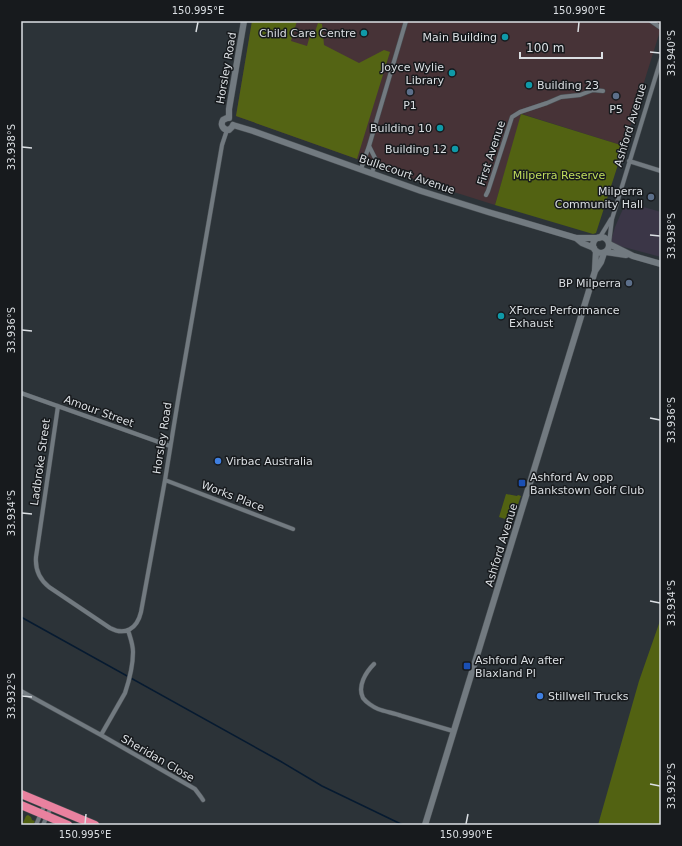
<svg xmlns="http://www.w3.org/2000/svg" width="682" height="846" font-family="'DejaVu Sans',sans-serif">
  <rect width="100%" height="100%" fill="#2c3338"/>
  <path fill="#3b3647" d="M626,202L661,212V257L616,245L612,242V237L615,227Z"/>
  <path fill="#473337" d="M252,21H661V28L624,146L522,114L495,205L419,181L236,116Z"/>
  <path fill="#526212" d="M521,114L624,146L596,233L593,234L495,205Z
    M506,494L517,496L518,495L521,496L512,521L499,517Z
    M661,618V825H598L639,681Z
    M28,815L31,817L32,820L35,821L33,825H22L26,816Z"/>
  <path fill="#546414" d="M252,21H297L291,41L307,46L311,32H315L318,23L322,24L324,45L359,63L384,50L390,52L357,159L236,116Z"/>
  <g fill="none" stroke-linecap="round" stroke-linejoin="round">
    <path stroke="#061a30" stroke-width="1.5" d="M21,617L280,761L322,786L403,825"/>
    <g stroke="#484e52" stroke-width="5">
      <path id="street" d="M651,21L661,28
        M369,146L376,160L372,173
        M629,161L661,171
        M361,169L369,146L406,21
        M486,195L488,191L512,117L520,112L547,103L561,97L580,95L593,90L603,91
        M600,237L608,224L611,219
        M609,243L612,219L661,59
        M21,393L170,446
        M58,406L36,557C35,570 39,579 49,587L110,628C125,636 137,629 141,612L165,480L179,394L222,145L227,130
        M165,480L293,529
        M374,664C366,672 357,686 363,698C366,702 373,707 378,709C386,712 394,713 402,716C419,721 436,726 453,731
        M21,691L101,735L195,789L201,797L203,800
        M101,735L125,693C129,681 133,664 133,652C133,644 130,637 128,630
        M36,825L45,804
        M43,825L51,807"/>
    </g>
    <g stroke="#484e52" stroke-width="7">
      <path id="secondary" d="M229,118V109L244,21
        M229,118H227L223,120C220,125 223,130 229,130L232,127L233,125
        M233,125L253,131L421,191L488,212L576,238H599
        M593 245a8 8 0 1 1 16 0a8 8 0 1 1-16 0Z
        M576,238L582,243L594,248
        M609,244L633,256L661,264
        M606,252L626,255
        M595,270L596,251
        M425,825L595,271L601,262L604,253"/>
    </g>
    <g stroke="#484e52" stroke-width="9">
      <path id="highway" d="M21,794L95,825
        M21,805L68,825"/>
    </g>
    <use href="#street" stroke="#727a80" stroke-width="4"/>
    <use href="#secondary" stroke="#727a80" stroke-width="6"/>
    <use href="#highway" stroke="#e9819f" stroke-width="8"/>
  </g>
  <path fill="none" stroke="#dbdfe3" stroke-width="1.5" d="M196,32L198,22M578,32L579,22M650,52L660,53M22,147L32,148M650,235L660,236M22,330L32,331M650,418L660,420M22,513L32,514M650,601L660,603M22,696L32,697M650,784L660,786M85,824L86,814M466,824L468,814"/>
  <g fill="#0f9aa8" stroke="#171a1d" stroke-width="1.5">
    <circle cx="364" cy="33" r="4"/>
    <circle cx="505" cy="37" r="4"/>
    <circle cx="452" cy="73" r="4"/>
    <circle cx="529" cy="85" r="4"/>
    <circle cx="440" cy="128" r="4"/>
    <circle cx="455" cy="149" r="4"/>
    <circle cx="501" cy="316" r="4"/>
  </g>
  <g fill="#5c6f8a" stroke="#171a1d" stroke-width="1.5">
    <circle cx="410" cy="92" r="4"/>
    <circle cx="616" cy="96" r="4"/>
    <circle cx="651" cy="197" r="4"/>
    <circle cx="629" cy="283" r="4"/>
  </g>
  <g fill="#3f7fe0" stroke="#171a1d" stroke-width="1.5">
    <circle cx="218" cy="461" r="4"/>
    <circle cx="540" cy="696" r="4"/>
  </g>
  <g fill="#1a4fb4" stroke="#171a1d" stroke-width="1.5">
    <rect x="518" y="479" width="8" height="8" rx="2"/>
    <rect x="463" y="662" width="8" height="8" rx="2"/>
  </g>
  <g text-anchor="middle" stroke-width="3" stroke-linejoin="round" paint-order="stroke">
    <g font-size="11" fill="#dbdfe3" stroke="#171a1d" text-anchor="end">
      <text x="356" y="37">Child Care Centre</text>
      <text x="497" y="41">Main Building</text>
      <text x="444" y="71">Joyce Wylie<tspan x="444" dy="13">Library</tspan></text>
      <text x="537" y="89" text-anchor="start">Building 23</text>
      <text x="410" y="109" text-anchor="middle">P1</text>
      <text x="616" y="113" text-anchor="middle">P5</text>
      <text x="432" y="132">Building 10</text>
      <text x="447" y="153">Building 12</text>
      <text x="643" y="195">Milperra<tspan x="643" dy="13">Community Hall</tspan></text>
      <text x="621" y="287">BP Milperra</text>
      <text x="509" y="314" text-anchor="start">XForce Performance<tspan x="509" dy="13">Exhaust</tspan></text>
      <text x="226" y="465" text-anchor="start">Virbac Australia</text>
      <text x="530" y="481" text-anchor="start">Ashford Av opp<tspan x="530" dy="13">Bankstown Golf Club</tspan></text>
      <text x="475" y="664" text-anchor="start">Ashford Av after<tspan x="475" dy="13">Blaxland Pl</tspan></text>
      <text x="548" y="700" text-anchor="start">Stillwell Trucks</text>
    </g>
    <g font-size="11" fill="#dbdfe3" stroke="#171a1d">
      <text transform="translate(226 68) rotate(-80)" y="4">Horsley Road</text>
      <text transform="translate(630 125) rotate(-73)" y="4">Ashford Avenue</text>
      <text transform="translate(491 153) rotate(-72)" y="4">First Avenue</text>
      <text transform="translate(407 174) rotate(19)" y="4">Bullecourt Avenue</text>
      <text transform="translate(99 411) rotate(20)" y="4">Amour Street</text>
      <text transform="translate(162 438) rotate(-81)" y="4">Horsley Road</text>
      <text transform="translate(40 462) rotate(-82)" y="4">Ladbroke Street</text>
      <text transform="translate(233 496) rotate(21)" y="4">Works Place</text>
      <text transform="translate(501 545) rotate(-73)" y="4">Ashford Avenue</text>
      <text transform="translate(158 758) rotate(30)" y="4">Sheridan Close</text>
    </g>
    <g font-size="11" fill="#c0de5c" stroke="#171a1d">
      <text x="559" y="179">Milperra Reserve</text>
    </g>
  </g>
  <rect width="682" height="846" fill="none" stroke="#171a1d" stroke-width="44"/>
  <path d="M520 52v6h82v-6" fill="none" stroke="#dbdfe3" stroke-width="2"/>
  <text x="526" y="52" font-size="12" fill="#dbdfe3" stroke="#171a1d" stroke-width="3" paint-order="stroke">100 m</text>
  <rect x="22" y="22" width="638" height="802" fill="none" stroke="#dbdfe3" stroke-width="1.5"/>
  <g font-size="10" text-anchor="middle" fill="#dbdfe3">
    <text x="198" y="14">150.995°E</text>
    <text x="579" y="14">150.990°E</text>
    <text transform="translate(671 53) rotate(-90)" y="4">33.940°S</text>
    <text transform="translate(11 147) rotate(-90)" y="4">33.938°S</text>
    <text transform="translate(671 236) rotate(-90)" y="4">33.938°S</text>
    <text transform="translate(11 330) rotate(-90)" y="4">33.936°S</text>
    <text transform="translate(671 420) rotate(-90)" y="4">33.936°S</text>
    <text transform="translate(11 513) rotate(-90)" y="4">33.934°S</text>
    <text transform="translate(671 603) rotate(-90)" y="4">33.934°S</text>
    <text transform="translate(11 696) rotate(-90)" y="4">33.932°S</text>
    <text transform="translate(671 786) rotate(-90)" y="4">33.932°S</text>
    <text x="85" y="838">150.995°E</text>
    <text x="466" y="838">150.990°E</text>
  </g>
</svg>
